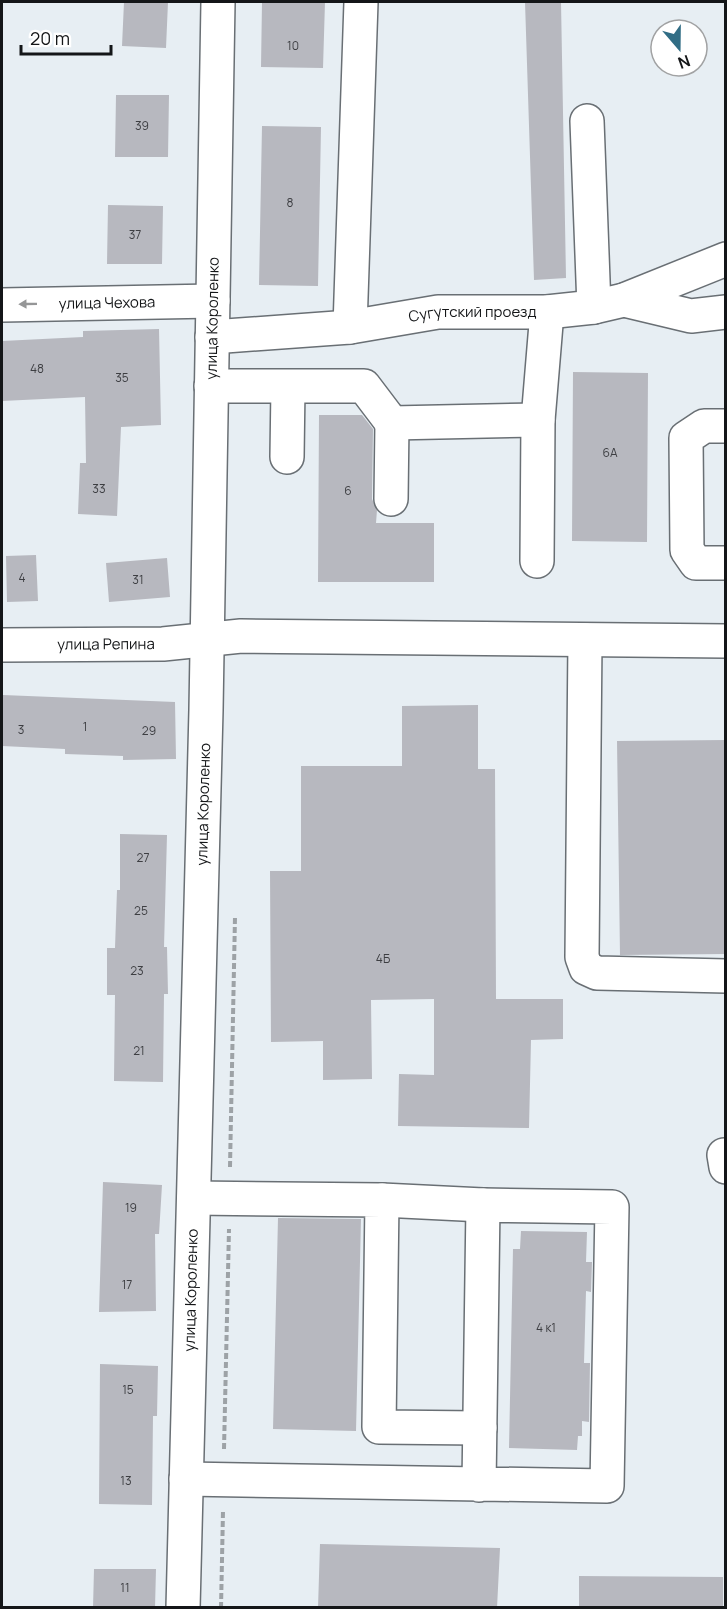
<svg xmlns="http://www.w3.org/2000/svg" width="727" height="1609" font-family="Manrope,sans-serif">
  <rect width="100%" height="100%" fill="#e7eef3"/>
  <path fill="#b7b8bf" d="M124,2H168L166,48L122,46Z
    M262,2H325L323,68L261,67Z
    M525,2H561L566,278L534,280Z
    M116,95H169L168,157H115Z
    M262,126L321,127L318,286L259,285Z
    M108,205L163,206L162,264H107Z
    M159,329L161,425L121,427L117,516L78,514L80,463H86L85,397L2,401V341L83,337V331Z
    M573,372L648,373L647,542L572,541Z
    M319,415H362L373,429L372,499L377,510L376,523H434V582H318Z
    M36,555L38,601L7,602L6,556Z
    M167,558L170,597L109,602L106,563Z
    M3,695L175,702L176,759L123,760V756L65,754V749L2,746Z
    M478,705V769H495L496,999H563V1039L531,1040L529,1128L398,1126L399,1074L434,1075V999L371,1000L372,1079L323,1080V1041L271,1042L270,871H301V766H402V706Z
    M726,740V954L620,955L617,741Z
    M120,834L167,835L164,947H167L168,994H164L163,1082L114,1081L115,995H107V948H115L117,890H120Z
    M103,1182L162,1185L159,1234H155L156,1311L99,1312Z
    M278,1218L361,1219L356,1431L273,1429Z
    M521,1231L587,1232L586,1262H592L591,1292L586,1291L584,1363H590L589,1422L582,1421V1436H578L577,1450L509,1448L513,1249H520Z
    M100,1364L158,1366L157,1416H153L152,1505L99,1504Z
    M320,1544L500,1548L497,1608H318Z
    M94,1569H156L155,1608H93Z
    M579,1576L723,1577V1608H579Z"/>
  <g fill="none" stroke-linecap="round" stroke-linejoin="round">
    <g stroke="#696f74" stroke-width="36">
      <g id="minor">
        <path d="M587,121L594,307"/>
        <path d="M624,300L691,316L726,312"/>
        <path id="s1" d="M2,305L213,301"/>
        <path d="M350,327L361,2"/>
        <path id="s2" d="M212,337L350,327L438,312H547L594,307L624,300L726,259"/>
        <path d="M211,386H364L392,423L538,420"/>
        <path d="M726,426H704L686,438L687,550L696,563H726"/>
        <path d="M287,457L288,387"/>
        <path d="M391,499L392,423"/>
        <path d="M537,561L538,420L547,312"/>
        <path d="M585,640L582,957L586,968L597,973L726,976"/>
        <path id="s3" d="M2,645L163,644L241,636L726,641"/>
        <path d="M724,1155L726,1167"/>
        <path d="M194,1198L382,1200L379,1427L480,1428"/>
        <path d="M382,1200L483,1205"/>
        <path d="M186,1479L607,1486L612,1207L483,1205L479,1485"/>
        <path id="s4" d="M183,1608L206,710L218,2"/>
      </g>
    </g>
    <path stroke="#9da2a6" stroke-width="4" stroke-dasharray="6 3" stroke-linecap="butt" d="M230,1167L235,917
      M224,1449L229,1229
      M221,1608L223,1511"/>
    <use href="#minor" stroke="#fff" stroke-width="33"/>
  </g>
  <defs><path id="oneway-solid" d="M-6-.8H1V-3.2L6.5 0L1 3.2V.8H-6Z" transform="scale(1.5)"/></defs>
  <use fill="#959697" href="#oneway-solid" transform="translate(28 304) rotate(179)"/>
  <g text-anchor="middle" stroke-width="4.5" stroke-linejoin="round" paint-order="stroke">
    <g font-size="12" fill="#3d3e42">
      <text x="293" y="50">10</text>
      <text x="142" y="130">39</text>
      <text x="290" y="207">8</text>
      <text x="135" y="239">37</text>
      <text x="37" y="373">48</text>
      <text x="122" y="382">35</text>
      <text x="610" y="457">6А</text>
      <text x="99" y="493">33</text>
      <text x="348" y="495">6</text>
      <text x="22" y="582">4</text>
      <text x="138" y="584">31</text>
      <text x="85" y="731">1</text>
      <text x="21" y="734">3</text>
      <text x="149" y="735">29</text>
      <text x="143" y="862">27</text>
      <text x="141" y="915">25</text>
      <text x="383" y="963">4Б</text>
      <text x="137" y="975">23</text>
      <text x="139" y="1055">21</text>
      <text x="131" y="1212">19</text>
      <text x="127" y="1289">17</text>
      <text x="546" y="1332">4 к1</text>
      <text x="128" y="1394">15</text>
      <text x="126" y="1485">13</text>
      <text x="125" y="1592">11</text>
    </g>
    <g font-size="15" fill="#141618" stroke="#fff">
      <text dy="5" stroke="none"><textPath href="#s1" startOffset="105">улица Чехова</textPath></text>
      <text dy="5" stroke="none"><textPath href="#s2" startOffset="262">Сугутский проезд</textPath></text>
      <text dy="5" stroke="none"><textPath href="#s4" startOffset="1290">улица Короленко</textPath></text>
      <text dy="5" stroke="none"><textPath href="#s3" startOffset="104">улица Репина</textPath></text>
      <text dy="5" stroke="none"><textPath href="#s4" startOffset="804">улица Короленко</textPath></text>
      <text dy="5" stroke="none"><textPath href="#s4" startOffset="318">улица Короленко</textPath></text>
    </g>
  </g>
  <rect width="727" height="1609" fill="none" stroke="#141618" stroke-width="6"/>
  <g transform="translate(679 48) rotate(160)"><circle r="28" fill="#ffffff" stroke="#a1a2a3" stroke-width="1.5"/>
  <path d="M0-4.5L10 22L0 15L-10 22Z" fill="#316d85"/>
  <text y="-9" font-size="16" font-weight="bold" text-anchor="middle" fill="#141618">N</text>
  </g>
  <path d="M21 45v9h90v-9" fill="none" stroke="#141618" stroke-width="3"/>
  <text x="30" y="45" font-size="18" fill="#141618" stroke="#ffffff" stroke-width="4.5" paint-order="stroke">20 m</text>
</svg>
